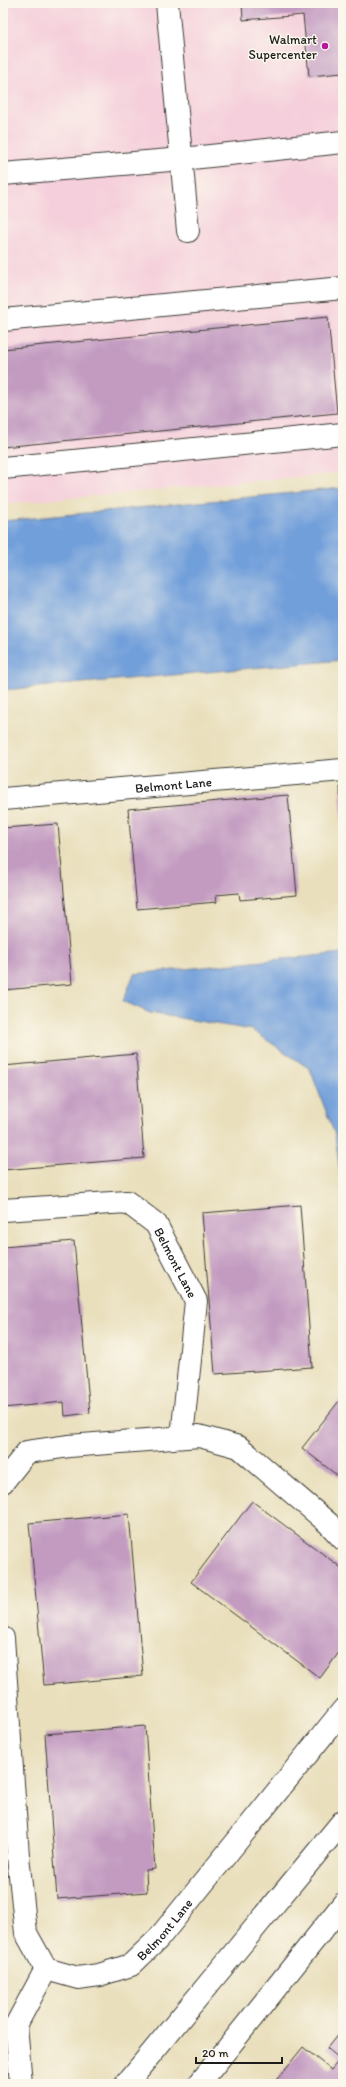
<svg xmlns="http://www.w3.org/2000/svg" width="346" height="2087" font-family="Itim,sans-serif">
  <rect width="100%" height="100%" fill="#fbf7ec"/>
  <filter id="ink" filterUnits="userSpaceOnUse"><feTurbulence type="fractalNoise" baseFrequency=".025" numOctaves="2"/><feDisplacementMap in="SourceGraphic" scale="8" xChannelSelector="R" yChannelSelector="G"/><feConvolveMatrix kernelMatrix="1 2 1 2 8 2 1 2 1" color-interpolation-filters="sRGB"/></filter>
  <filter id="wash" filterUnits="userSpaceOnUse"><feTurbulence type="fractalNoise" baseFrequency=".012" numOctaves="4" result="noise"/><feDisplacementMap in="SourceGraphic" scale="16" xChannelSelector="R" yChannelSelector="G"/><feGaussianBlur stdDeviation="0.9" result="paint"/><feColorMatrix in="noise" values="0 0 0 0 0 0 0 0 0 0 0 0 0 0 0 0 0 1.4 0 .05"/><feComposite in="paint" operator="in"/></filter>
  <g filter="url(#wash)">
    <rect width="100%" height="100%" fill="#e9dfbc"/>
    <path fill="#f5cfdb" d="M3,3H343V473L3,504Z"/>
    <path fill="#719fda" stroke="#465e7b" d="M343,488V660L3,690V521Z
      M343,953V1198L335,1135L310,1069L252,1030L150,1013L123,1001L134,974Z"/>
    <g id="blocks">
      <path fill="#c39bc1" d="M242,3H343V73L309,76L303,15L243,20Z
        M328,317L337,413L3,447V349Z
        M340,787H343V824H342Z
        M288,795L297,895L240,900L239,893L216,895L217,902L137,909L128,809Z
        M58,824L72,984L3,990V828Z
        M136,1054L144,1158L3,1170V1066Z
        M300,1205L312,1367L215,1374L202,1213Z
        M74,1241L90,1413L65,1416L64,1402L3,1408V1247Z
        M343,1396V1480L302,1448Z
        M252,1501L343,1569V1647L320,1678L191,1582Z
        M129,1514L143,1676L44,1685L29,1523Z
        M145,1726L155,1869L146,1870L147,1892L57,1899L45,1734Z
        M343,2028V2081L340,2084H273L303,2047L331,2070L340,2059L327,2048Z"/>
    </g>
  </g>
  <g filter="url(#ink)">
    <use href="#blocks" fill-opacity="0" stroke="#3b3934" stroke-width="1"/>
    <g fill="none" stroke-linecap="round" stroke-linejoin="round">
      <g stroke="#3b3934" stroke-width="24">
        <g id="minor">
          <path d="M167,3L188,231"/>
          <path d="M3,174L182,159L343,142"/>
          <path d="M3,320L343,288"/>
          <path d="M3,468L343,434"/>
          <path id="s1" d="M3,799L343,770"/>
          <path id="s2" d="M3,1210L127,1202L156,1224L196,1301L182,1437"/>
          <path d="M3,1482L27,1452L69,1446L199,1436L239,1447L328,1523L343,1539"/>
          <path id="s3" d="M3,1638L18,1856L26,1933L46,1969L78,1978L99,1975L131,1965L158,1939L343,1710"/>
          <path d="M21,2084L16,2025L46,1969"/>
          <path d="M126,2084L343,1821"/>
          <path d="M199,2084L343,1904"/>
        </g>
      </g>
      <use href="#minor" stroke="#fff" stroke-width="22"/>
    </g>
  </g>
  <circle fill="#b5179e" stroke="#fbf7ec" stroke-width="1.5" cx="325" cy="46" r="4"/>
  <g text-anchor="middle" stroke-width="3" stroke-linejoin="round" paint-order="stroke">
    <g font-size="13" fill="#1c1c1c" stroke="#fbf7ec" text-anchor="end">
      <text x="317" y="44">Walmart<tspan x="317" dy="15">Supercenter</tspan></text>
    </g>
    <g font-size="13" fill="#1c1c1c" stroke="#fbf7ec">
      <text dy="5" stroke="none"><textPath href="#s1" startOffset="171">Belmont Lane</textPath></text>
      <text dy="5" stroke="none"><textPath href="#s2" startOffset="204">Belmont Lane</textPath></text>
      <text dy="5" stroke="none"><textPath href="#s3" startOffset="474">Belmont Lane</textPath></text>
    </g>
  </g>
  <rect width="346" height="2087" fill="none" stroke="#fbf7ec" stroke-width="16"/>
  <path d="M196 2057v6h86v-6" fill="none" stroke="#1c1c1c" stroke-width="2"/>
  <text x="202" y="2057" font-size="12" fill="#1c1c1c" stroke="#fbf7ec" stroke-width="3" paint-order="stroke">20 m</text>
</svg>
